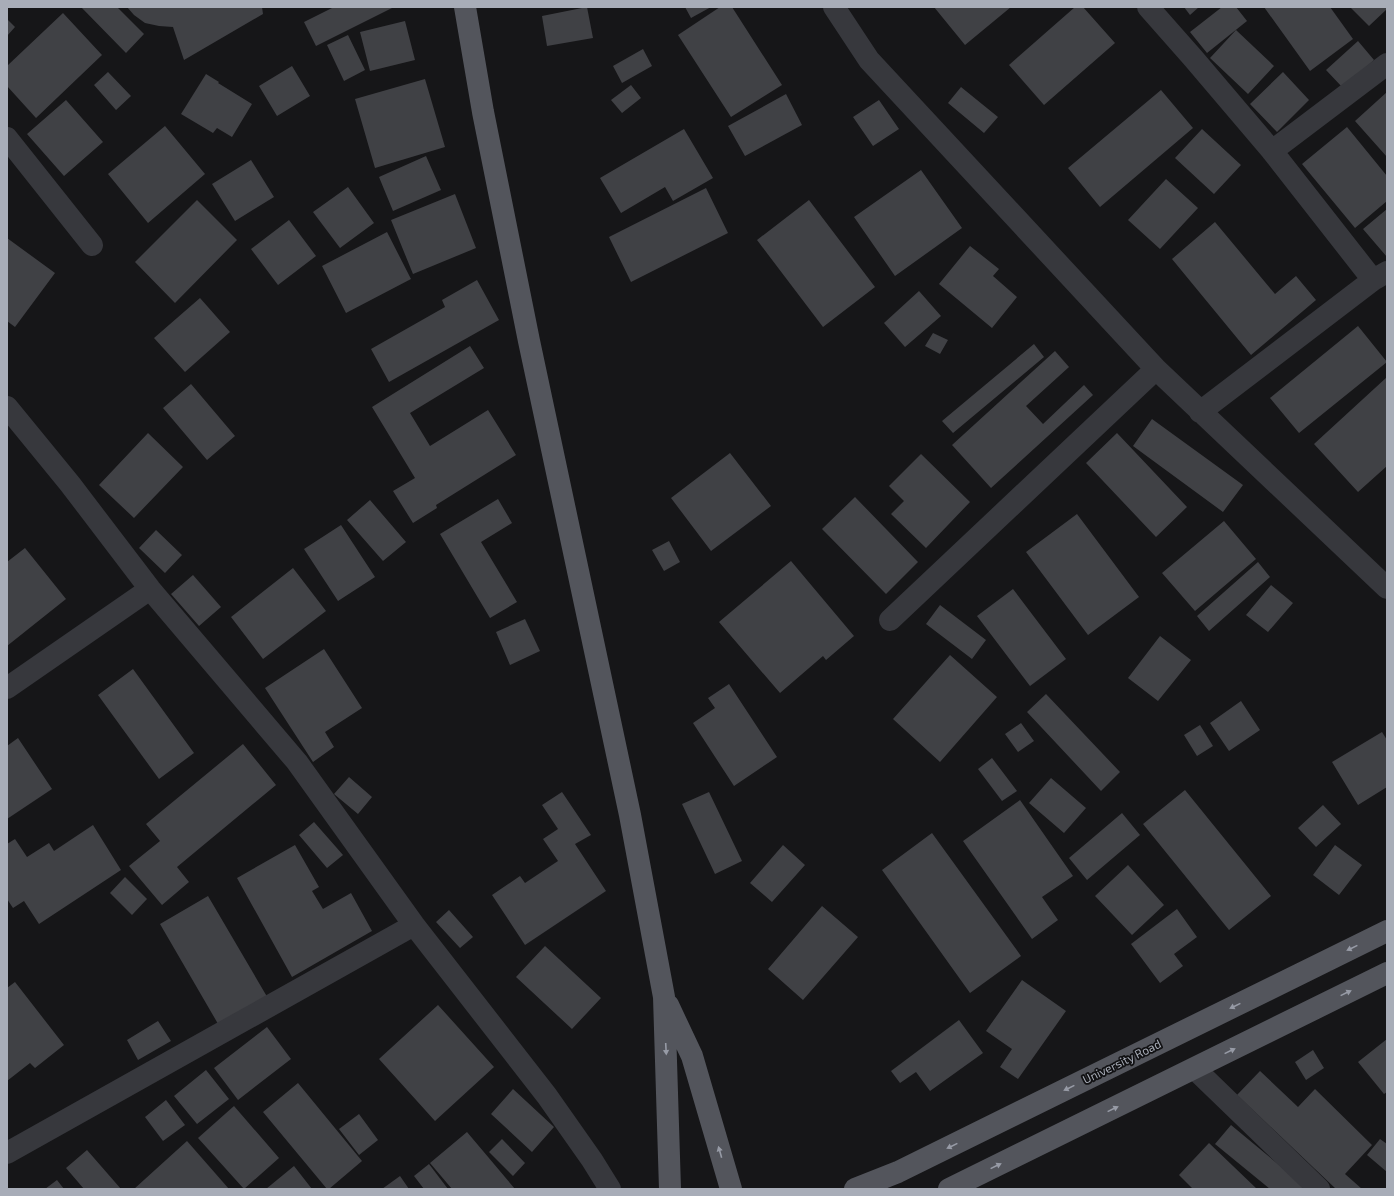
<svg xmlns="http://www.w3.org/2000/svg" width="1394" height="1196" font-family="'Exo 2',sans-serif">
  <rect width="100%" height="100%" fill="#161618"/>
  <path fill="#404145" d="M81,7H117L144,34L126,53Z
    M127,7H262L263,14L184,60L173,27L159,26L145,23L134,15Z
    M334,7H394L316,46L304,22Z
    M587,7L593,38L547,46L542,16Z
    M685,7H711L691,18Z
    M720,7H732L782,85L731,117L678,35Z
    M934,7H1011L965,45Z
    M1075,7H1083L1115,43L1044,105L1009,65Z
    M1184,7H1199L1190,15Z
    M1222,7H1236L1247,21L1207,53L1190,32Z
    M1264,7H1330L1353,39L1310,71Z
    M1350,7H1387V9L1369,26Z
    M63,13L102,55L36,118L7,86V66Z
    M7,19L15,27L7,36Z
    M405,21L415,60L370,71L360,32Z
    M1236,30L1274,66L1248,94L1210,58Z
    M348,35L365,70L344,81L327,45Z
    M1358,41L1374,60L1343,88L1326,70Z
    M643,49L652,66L622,83L613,66Z
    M292,66L310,96L277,116L259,86Z
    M108,72L131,96L116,110L94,85Z
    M1283,72L1309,100L1277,132L1250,104Z
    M206,74L219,82L218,83L252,104L232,137L217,128L213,133L181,114Z
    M425,79L445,147L375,168L355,99Z
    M631,85L641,98L622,113L611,100Z
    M961,87L998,117L984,133L948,103Z
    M1161,90L1193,128L1100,207L1068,168Z
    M1387,92V157L1355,121Z
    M786,94L802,125L745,156L728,126Z
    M66,100L103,142L64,176L27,134Z
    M879,100L899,129L873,146L853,117Z
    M165,126L205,174L148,223L108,174Z
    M1347,127L1387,176V201L1355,228L1302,164Z
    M684,129L713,178L673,201L665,187L621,213L600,178Z
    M1202,129L1241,165L1214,194L1175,158Z
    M426,156L441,190L393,211L379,177Z
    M251,160L274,197L235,221L212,184Z
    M921,170L962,228L895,276L854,217Z
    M1166,179L1198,208L1160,249L1128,220Z
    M348,187L374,223L340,248L313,212Z
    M706,188L728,233L631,282L609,237Z
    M455,194L476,248L413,274L391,220Z
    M197,200L237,240L175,303L135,262Z
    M809,200L875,287L823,327L757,240Z
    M1387,209V257L1363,229Z
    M289,220L316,256L278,285L251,249Z
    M1215,222L1275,294L1296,276L1316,300L1251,355L1172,259Z
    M387,232L411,279L346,313L322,266Z
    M7,238L55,273L15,327L7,321Z
    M970,246L999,269L993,276L1017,297L992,328L939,284Z
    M477,280L499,320L389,382L371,349L445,307L442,300Z
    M919,291L941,316L905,347L884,323Z
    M200,298L230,332L185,372L154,338Z
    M1358,326L1387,362L1299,433L1270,398Z
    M933,333L948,340L940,354L925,346Z
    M1034,344L1044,357L953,433L942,421Z
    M470,346L484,368L410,413L430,446L488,410L516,455L436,505L437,508L413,523L393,491L415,478L372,407Z
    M1055,351L1069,367L1026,406L1043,424L1084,385L1093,395L991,488L952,445Z
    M1387,377V466L1358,492L1314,444Z
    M191,384L235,436L207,460L163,408Z
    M1152,419L1243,485L1223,512L1133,446Z
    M148,433L183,467L134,518L99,485Z
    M1117,433L1187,507L1156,537L1086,463Z
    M730,453L771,506L711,551L671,498Z
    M921,454L970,502L926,548L891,514L904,501L889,486Z
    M855,497L918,562L886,594L822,529Z
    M498,499L512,523L481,542L517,602L490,618L440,534Z
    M370,500L406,542L383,561L347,520Z
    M1077,514L1139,597L1088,635L1026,552Z
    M1224,521L1256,559L1195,611L1162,573Z
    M341,525L375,577L338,601L304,549Z
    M156,530L182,555L165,573L139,548Z
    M669,541L680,562L664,571L652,550Z
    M25,548L66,599L7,646V562Z
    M791,561L854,636L826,660L823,656L780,693L719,622Z
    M1258,562L1270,577L1209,631L1197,616Z
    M293,568L326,611L263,659L231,617Z
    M193,575L221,607L199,626L171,594Z
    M1271,585L1293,603L1268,632L1246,615Z
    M1013,589L1066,659L1030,686L977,616Z
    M940,605L986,640L972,659L926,624Z
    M525,619L540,651L510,665L496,632Z
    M1160,636L1191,660L1158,701L1128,678Z
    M324,649L362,708L325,732L334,747L313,762L265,688Z
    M950,655L997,697L940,762L893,719Z
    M133,669L194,753L159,779L98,695Z
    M729,684L777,757L734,786L693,723L715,708L708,698Z
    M1046,694L1120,772L1101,791L1027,712Z
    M1241,701L1260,730L1229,751L1210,723Z
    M1021,723L1034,741L1018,752L1005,734Z
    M1200,725L1213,746L1197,756L1184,735Z
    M1382,732L1387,740V787L1358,805L1332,762Z
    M18,738L52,789L7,819V746Z
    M243,744L276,785L177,867L189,882L162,905L129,866L160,841L146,824Z
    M992,758L1017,791L1002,801L978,769Z
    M349,777L372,797L358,814L334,794Z
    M1051,778L1086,808L1064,833L1029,803Z
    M1185,790L1271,896L1229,930L1143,824Z
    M562,792L591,835L575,844L606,891L525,945L492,895L520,876L525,883L558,861L543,839L558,829L542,805Z
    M709,792L742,861L715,874L682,804Z
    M1020,800L1073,876L1042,897L1058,920L1032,939L963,841Z
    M1323,805L1341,824L1316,847L1298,828Z
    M1122,813L1140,835L1087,880L1069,858Z
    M314,822L343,855L327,868L299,835Z
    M93,825L121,870L39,924L24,901L13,908L7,899V844L15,839L27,857L49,843L54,851Z
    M932,833L1021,956L970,993L882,870Z
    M295,845L319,887L312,891L323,909L351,893L372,931L292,977L237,878Z
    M783,845L805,865L772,902L750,883Z
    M1335,845L1362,865L1339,895L1313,875Z
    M1128,865L1164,905L1132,935L1095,896Z
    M125,877L147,899L132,915L110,893Z
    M208,896L269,1000L221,1029L160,924Z
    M822,906L858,937L803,1000L768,969Z
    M1177,909L1197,937L1174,954L1183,966L1160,983L1131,944Z
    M449,910L473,937L460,948L436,922Z
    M545,946L601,998L572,1029L516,977Z
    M1022,980L1066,1011L1018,1079L1000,1067L1012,1049L986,1031Z
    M15,982L64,1045L35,1068L30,1063L7,1081V988Z
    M438,1005L494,1067L435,1121L379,1059Z
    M959,1020L983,1053L930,1091L916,1072L900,1083L891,1071Z
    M158,1021L171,1041L138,1060L127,1040Z
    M267,1027L291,1059L238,1100L214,1068Z
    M1387,1039V1092L1384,1094L1358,1062Z
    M1313,1050L1324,1068L1306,1080L1295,1062Z
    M206,1070L229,1099L197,1124L174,1096Z
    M1260,1071L1298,1107L1315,1089L1372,1145L1345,1174L1362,1189H1336L1237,1095Z
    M298,1083L362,1161L329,1189H327L263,1112Z
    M513,1089L554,1127L532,1152L491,1114Z
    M166,1100L185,1125L163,1141L145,1117Z
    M234,1106L279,1158L244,1189L198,1138Z
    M359,1114L378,1140L359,1155L339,1129Z
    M1231,1125L1308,1189H1270L1215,1144Z
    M467,1132L515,1189H452L430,1163Z
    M502,1139L525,1163L513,1176L489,1152Z
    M1380,1139L1387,1144V1172L1367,1155Z
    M187,1141L229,1189H134Z
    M1209,1143L1257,1189H1193L1179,1175Z
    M87,1150L121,1189H84L66,1168Z
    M429,1164L448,1189H424L414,1176Z
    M294,1166L312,1189H266Z
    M400,1176L409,1189H382Z
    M57,1180L64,1189H45Z"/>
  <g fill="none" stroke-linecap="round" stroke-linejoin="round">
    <path stroke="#37383d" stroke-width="22" d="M834,7L869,60L1156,369L1387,588
      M1148,7L1193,58L1272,151L1373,280
      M7,138L92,245
      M1272,151L1387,64
      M7,407L70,484L150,589L297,762L414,925L547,1096L592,1160L610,1189
      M1200,412L1373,280L1387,272
      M890,620L1156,369
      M7,688L150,589
      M1195,1069L1319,1189
      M7,1153L414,925"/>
    <path stroke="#53555c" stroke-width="22" d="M465,7L483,112L529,341L630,815L664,997L670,1189
      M668,1005L692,1056L731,1189
      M855,1189L898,1172L1387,931
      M949,1189L1387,973"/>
  </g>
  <defs><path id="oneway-solid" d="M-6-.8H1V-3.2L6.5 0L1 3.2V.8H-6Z"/></defs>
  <g fill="#979ba6">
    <use href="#oneway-solid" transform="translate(1352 948) rotate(154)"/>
    <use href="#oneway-solid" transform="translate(1346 993) rotate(-26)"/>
    <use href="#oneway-solid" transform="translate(1235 1006) rotate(154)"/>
    <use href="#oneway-solid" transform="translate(666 1049) rotate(87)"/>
    <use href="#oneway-solid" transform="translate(1230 1051) rotate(-26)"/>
    <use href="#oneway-solid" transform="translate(1069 1088) rotate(154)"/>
    <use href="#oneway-solid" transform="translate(1113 1109) rotate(-26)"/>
    <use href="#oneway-solid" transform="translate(952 1146) rotate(154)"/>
    <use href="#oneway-solid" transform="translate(720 1152) rotate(-106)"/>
    <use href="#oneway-solid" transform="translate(996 1166) rotate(-26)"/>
  </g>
  <g text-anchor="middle" stroke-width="3.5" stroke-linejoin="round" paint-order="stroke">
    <g font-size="12" fill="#a8adb8" stroke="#111113">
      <text transform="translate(1122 1062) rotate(-26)" y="4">University Road</text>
    </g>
  </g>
  <rect width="1394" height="1196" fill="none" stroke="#a8adb8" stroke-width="16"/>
</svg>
